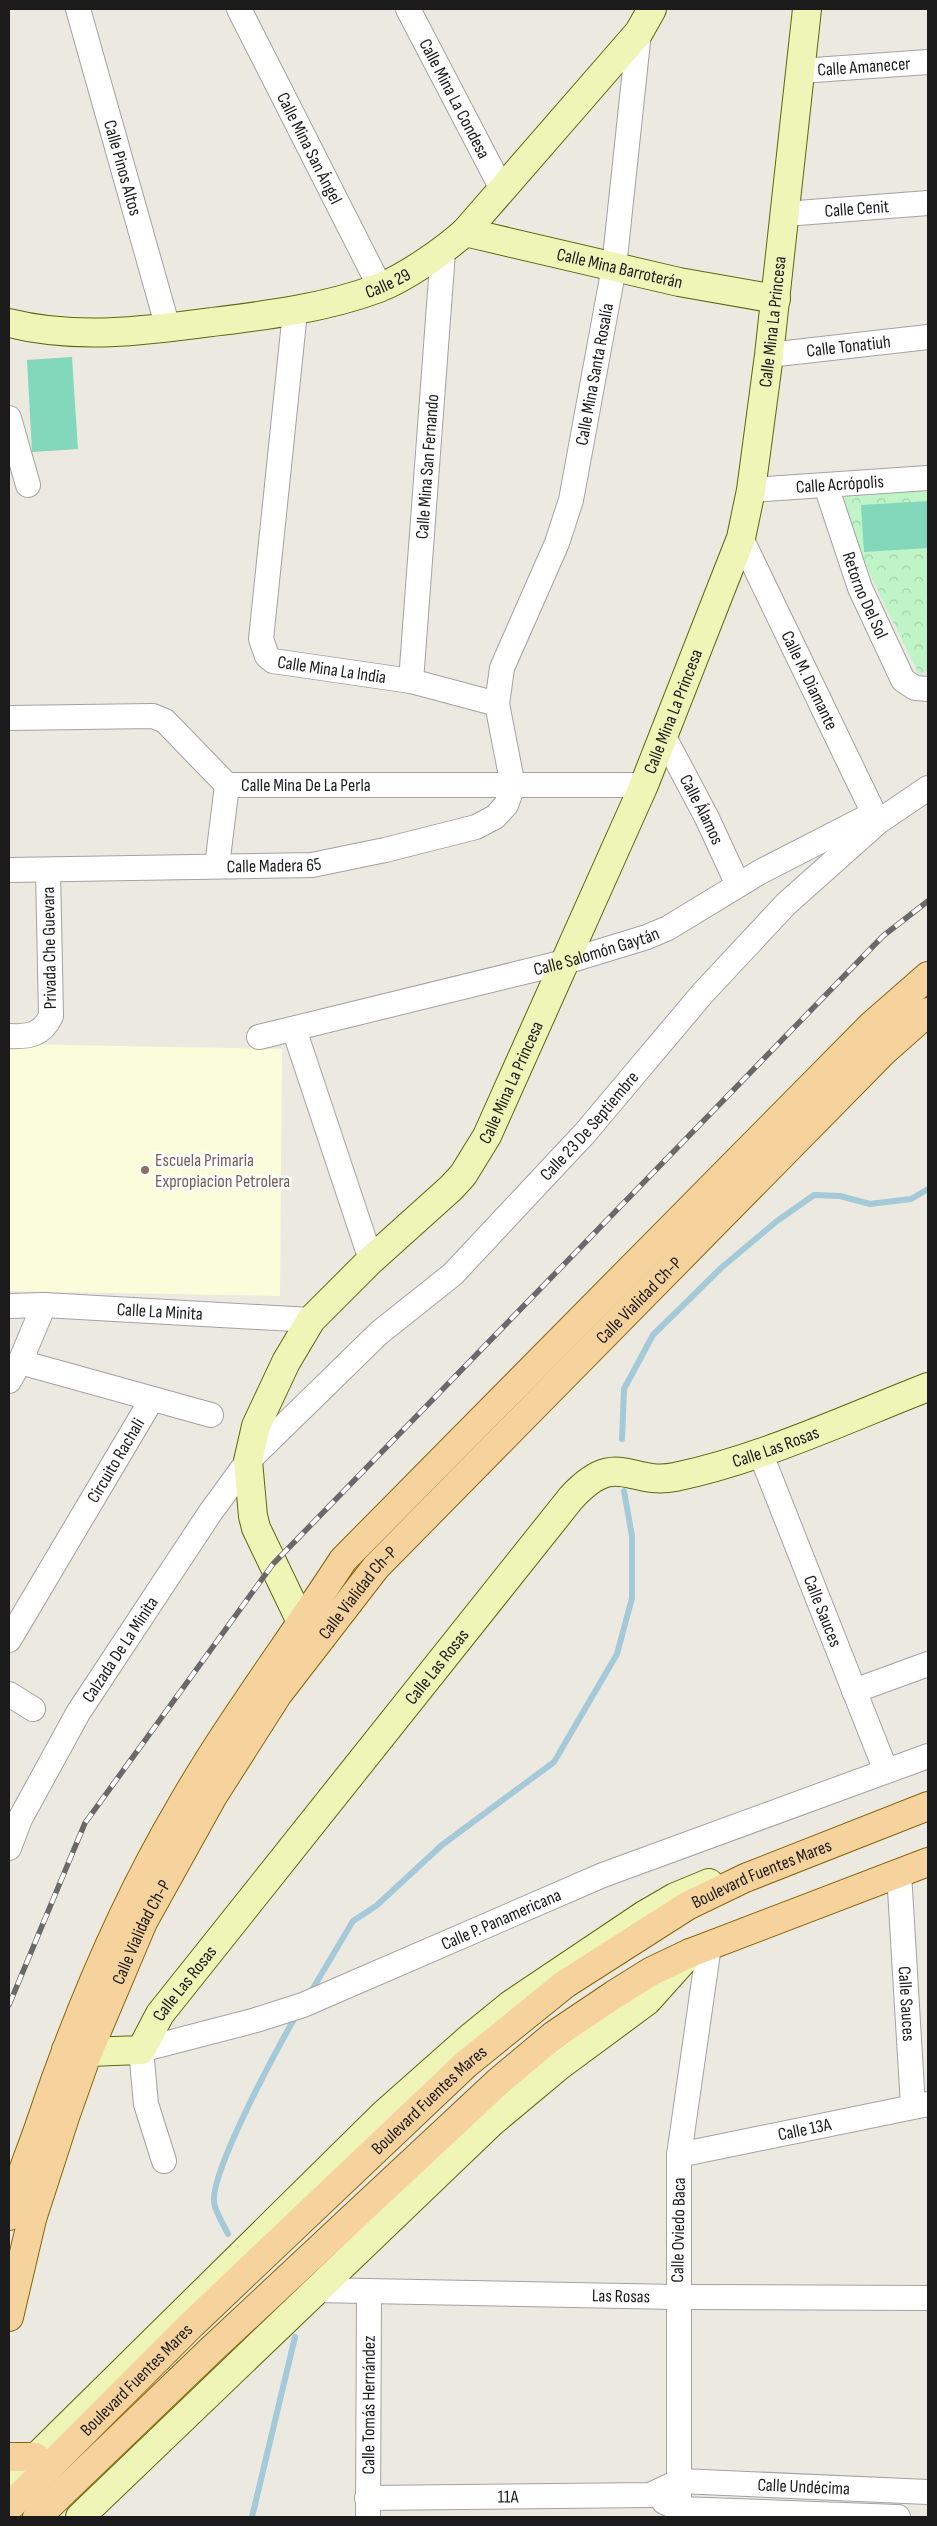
<svg xmlns="http://www.w3.org/2000/svg" width="937" height="2526" font-family="'Sofia Sans Condensed',sans-serif">
  <defs>
    <pattern id="park-crowns" width="20" height="18" patternUnits="userSpaceOnUse" patternTransform="scale(1.25)"><rect width="20" height="18" fill="#bff5c6"/><path d="M2 6a3 3 0 1 1 6 0M12 15a3 3 0 1 1 6 0" fill="none" stroke="#a4d1aa"/></pattern>
  </defs>
  <rect width="100%" height="100%" fill="#ece9e1"/>
  <path fill="#fbfdda" d="M9,1044L282,1049L280,1296L9,1291Z"/>
  <path fill="url(#park-crowns)" d="M928,490V670L919,675L852,537L844,497Z"/>
  <path fill="#83d7bb" d="M72,357L78,449L32,452L27,360Z
    M928,501V548L864,552L861,505Z"/>
  <g fill="none" stroke-linecap="round" stroke-linejoin="round">
    <path stroke="#a4c9d8" stroke-width="6" d="M622,1439L624,1389L653,1335L721,1268L777,1221L814,1195L840,1196L870,1204L911,1199L928,1189
      M309,1995L353,1921L376,1906L442,1845L554,1762L617,1654L632,1598V1536L624,1491
      M228,2234C224,2225 215,2212 214,2202C211,2170 278,2047 297,2014
      M252,2517L295,2337"/>
    <g stroke="#a2a2a2" stroke-width="26">
      <g id="street">
        <path id="s1" d="M78,9L168,328"/>
        <path id="s2" d="M239,9L380,287"/>
        <path id="s3" d="M408,9L502,189"/>
        <path id="s4" d="M800,71L928,62"/>
        <path id="s5" d="M785,214L928,203"/>
        <path id="s6" d="M295,312L261,639L267,656L273,661L411,681L497,704"/>
        <path id="s7" d="M769,355L928,337"/>
        <path d="M9,418L28,485"/>
        <path id="s8" d="M826,486L860,588L903,680L915,688L928,689"/>
        <path id="s9" d="M751,490L928,478"/>
        <path id="s10" d="M741,538L878,822"/>
        <path id="s11" d="M411,681L443,252"/>
        <path id="s12" d="M9,718L153,716L165,721L227,785H644"/>
        <path id="s13" d="M663,735L707,818L738,885"/>
        <path d="M217,866L227,785"/>
        <path id="s14" d="M9,870L312,865L385,850L476,827L495,817L506,805L513,786L497,704L502,668L557,543L571,500L614,267L639,32"/>
        <path d="M294,1029L371,1260"/>
        <path d="M9,1036C29,1037 42,1035 51,1016L48,870"/>
        <path id="s15" d="M259,1037L565,962L647,937L668,928L760,872L873,814"/>
        <path id="s16" d="M9,1306L44,1305L311,1320"/>
        <path d="M20,1362L211,1415"/>
        <path d="M9,1381L20,1362L44,1305"/>
        <path id="s17" d="M760,1452L886,1771"/>
        <path id="s18" d="M9,1640L152,1399"/>
        <path d="M854,1691L928,1664"/>
        <path d="M9,1694L33,1709"/>
        <path id="s19" d="M9,1848L20,1819L78,1713L210,1513L248,1461L379,1333L453,1274L585,1133L702,994L786,904L878,822L928,788"/>
        <path id="s20" d="M899,1873L913,2106"/>
        <path id="s21" d="M679,2155L928,2104"/>
        <path id="s22" d="M164,2161L146,2104L141,2050L256,2020L303,2005L603,1875L928,1756"/>
        <path id="s23" d="M315,2290L677,2297L928,2298"/>
        <path id="s24" d="M367,2498L650,2495L680,2481L928,2492"/>
        <path d="M664,2502L679,2509L898,2517"/>
        <path id="s25" d="M368,2517L369,2292"/>
        <path d="M679,2517V2155L709,1946"/>
      </g>
    </g>
    <g stroke="#5b690b" stroke-width="30">
      <g id="secondary">
        <path id="s26" d="M465,232L679,282L776,299"/>
        <path id="s27" d="M9,323C77,340 144,331 212,322C269,315 325,308 379,288C408,276 442,252 465,232L639,32L652,9"/>
        <path id="s28" d="M315,1639L302,1624L256,1528L253,1516L248,1461L256,1426L286,1362L311,1320L371,1260L451,1188L463,1175L487,1136L644,785L741,538L751,490L769,355L807,9"/>
        <path id="s29" d="M66,2050L88,2052L141,2050L160,2014L571,1498C617,1448 629,1486 675,1477C761,1459 846,1419 928,1387"/>
        <path d="M9,2484L384,2114L472,2036L510,2005L644,1915L675,1897L709,1883"/>
        <path d="M80,2517L492,2122L559,2066L647,2001L690,1953"/>
      </g>
    </g>
    <g stroke="#8a6509" stroke-width="30">
      <g id="primary">
        <path d="M9,2216C16,2186 29,2156 39,2127C76,2016 122,1906 181,1806C230,1721 290,1642 343,1560L872,1025L928,976"/>
        <path id="s30" d="M9,2317L32,2219L66,2114L88,2052L143,1922L213,1796L278,1694L376,1567L884,1051L928,1012"/>
        <path d="M9,2457H35"/>
        <path id="s31" d="M9,2507L192,2324L466,2064L565,1984L687,1906L745,1878L928,1806"/>
        <path d="M37,2517L212,2349L499,2081L554,2035L615,1994L652,1971L690,1953L928,1862"/>
      </g>
    </g>
    <use href="#street" stroke="#fff" stroke-width="24"/>
    <use href="#secondary" stroke="#eff5b7" stroke-width="28"/>
    <use href="#primary" stroke="#f6d39d" stroke-width="28"/>
    <g stroke="#696969" stroke-width="5.5">
      <path id="rail" d="M9,2005L85,1823L273,1564L883,936L928,901"/>
    </g>
    <use href="#rail" stroke="#fff" stroke-width="4" stroke-dasharray="11" stroke-linecap="butt"/>
  </g>
  <circle fill="#8d6e63" stroke="#fff" stroke-width="2" cx="145" cy="1170" r="5"/>
  <g text-anchor="middle" stroke-width="5" stroke-linejoin="round" paint-order="stroke">
    <g font-size="18" fill="#1b1b1b" stroke="#fff">
      <text dy="6" stroke="none"><textPath href="#s4" startOffset="64">Calle Amanecer</textPath></text>
      <text dy="6" stroke="none"><textPath href="#s3" startOffset="101">Calle Mina La Condesa</textPath></text>
      <text dy="6" stroke="none"><textPath href="#s2" startOffset="156">Calle Mina San Ángel</textPath></text>
      <text dy="6" stroke="none"><textPath href="#s1" startOffset="165">Calle Pinos Altos</textPath></text>
      <text dy="6" stroke="none"><textPath href="#s5" startOffset="72">Calle Cenit</textPath></text>
      <text dy="6" stroke="none"><textPath href="#s26" startOffset="159">Calle Mina Barroterán</textPath></text>
      <text dy="6" stroke="none"><textPath href="#s27" startOffset="385">Calle 29</textPath></text>
      <text dy="6" stroke="none"><textPath href="#s28" startOffset="1474">Calle Mina La Princesa</textPath></text>
      <text dy="6" stroke="none"><textPath href="#s7" startOffset="80">Calle Tonatiuh</textPath></text>
      <text dy="6" stroke="none"><textPath href="#s14" startOffset="959">Calle Mina Santa Rosalía</textPath></text>
      <text dy="6" stroke="none"><textPath href="#s11" startOffset="215">Calle Mina San Fernando</textPath></text>
      <text dy="6" stroke="none"><textPath href="#s9" startOffset="89">Calle Acrópolis</textPath></text>
      <text dy="6" stroke="none"><textPath href="#s8" startOffset="116">Retorno Del Sol</textPath></text>
      <text dy="6" stroke="none"><textPath href="#s6" startOffset="414">Calle Mina La India</textPath></text>
      <text dy="6" stroke="none"><textPath href="#s10" startOffset="158">Calle M. Diamante</textPath></text>
      <text dy="6" stroke="none"><textPath href="#s28" startOffset="1069">Calle Mina La Princesa</textPath></text>
      <text dy="6" stroke="none"><textPath href="#s12" startOffset="325">Calle Mina De La Perla</textPath></text>
      <text dy="6" stroke="none"><textPath href="#s13" startOffset="84">Calle Álamos</textPath></text>
      <text dy="6" stroke="none"><textPath href="#s14" startOffset="265">Calle Madera 65</textPath></text>
      <text transform="translate(49 948) rotate(-91)" y="6">Privada Che Guevara</text>
      <text dy="6" stroke="none"><textPath href="#s15" startOffset="348">Calle Salomón Gaytán</textPath></text>
      <text dy="6" stroke="none"><textPath href="#s28" startOffset="664">Calle Mina La Princesa</textPath></text>
      <text dy="6" stroke="none"><textPath href="#s19" startOffset="935">Calle 23 De Septiembre</textPath></text>
      <text dy="6" stroke="none"><textPath href="#s30" startOffset="1218">Calle Vialidad Ch-P</textPath></text>
      <text dy="6" stroke="none"><textPath href="#s16" startOffset="151">Calle La Minita</textPath></text>
      <text dy="6" stroke="none"><textPath href="#s29" startOffset="994">Calle Las Rosas</textPath></text>
      <text dy="6" stroke="none"><textPath href="#s18" startOffset="209">Circuito Rachali</textPath></text>
      <text dy="6" stroke="none"><textPath href="#s30" startOffset="812">Calle Vialidad Ch-P</textPath></text>
      <text dy="6" stroke="none"><textPath href="#s17" startOffset="171">Calle Sauces</textPath></text>
      <text dy="6" stroke="none"><textPath href="#s19" startOffset="228">Calzada De La Minita</textPath></text>
      <text dy="6" stroke="none"><textPath href="#s29" startOffset="560">Calle Las Rosas</textPath></text>
      <text dy="6" stroke="none"><textPath href="#s31" startOffset="990">Boulevard Fuentes Mares</textPath></text>
      <text dy="6" stroke="none"><textPath href="#s22" startOffset="498">Calle P. Panamericana</textPath></text>
      <text dy="6" stroke="none"><textPath href="#s30" startOffset="408">Calle Vialidad Ch-P</textPath></text>
      <text dy="6" stroke="none"><textPath href="#s29" startOffset="155">Calle Las Rosas</textPath></text>
      <text dy="6" stroke="none"><textPath href="#s20" startOffset="131">Calle Sauces</textPath></text>
      <text dy="6" stroke="none"><textPath href="#s31" startOffset="585">Boulevard Fuentes Mares</textPath></text>
      <text dy="6" stroke="none"><textPath href="#s21" startOffset="128">Calle 13A</textPath></text>
      <text transform="translate(678 2230) rotate(-89)" y="6">Calle Oviedo Baca</text>
      <text dy="6" stroke="none"><textPath href="#s23" startOffset="306">Las Rosas</textPath></text>
      <text dy="6" stroke="none"><textPath href="#s31" startOffset="180">Boulevard Fuentes Mares</textPath></text>
      <text dy="6" stroke="none"><textPath href="#s25" startOffset="112">Calle Tomás Hernández</textPath></text>
      <text dy="6" stroke="none"><textPath href="#s24" startOffset="440">Calle Undécima</textPath></text>
      <text dy="6" stroke="none"><textPath href="#s24" startOffset="141">11A</textPath></text>
    </g>
    <g font-size="18" fill="#785e54" stroke="#fff" text-anchor="start">
      <text x="155" y="1166">Escuela Primaria<tspan x="155" dy="21">Expropiacion Petrolera</tspan></text>
    </g>
  </g>
  <rect width="937" height="2526" fill="none" stroke="#1b1b1b" stroke-width="20"/>
</svg>
